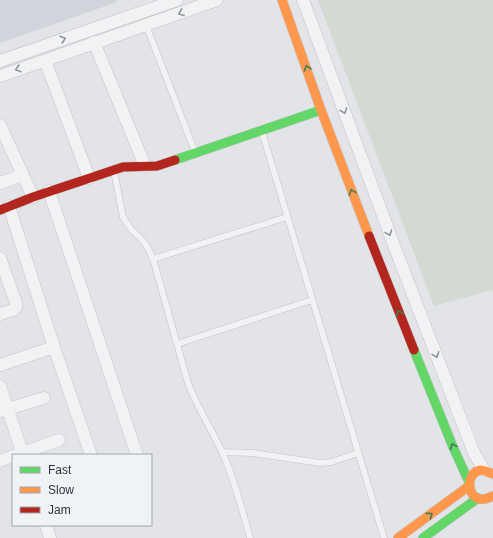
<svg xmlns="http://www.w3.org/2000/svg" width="493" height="538" font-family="Helvetica,sans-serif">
  <rect width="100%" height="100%" fill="#e2e4e7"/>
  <path fill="#d1d4da" d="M0,0H116L117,2L0,43Z"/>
  <path fill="#d4dad3" d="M318,0H493V290L434,306Z"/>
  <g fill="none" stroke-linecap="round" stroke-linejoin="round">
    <g stroke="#c1c2c5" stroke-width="7">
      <path id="lane" d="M146,25L195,152
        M262,132L384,538
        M114,171L123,217L131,229L144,242L149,250L154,262L188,383C198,410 215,434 226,461C236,486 243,512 250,538
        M153,259L287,217
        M177,344L312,300
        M222,452L253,453L320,463L331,462L358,453"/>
    </g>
    <g stroke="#c1c2c5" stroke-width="13">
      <path id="street" d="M303,0L395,248L474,453L484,470
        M94,42L145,166
        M45,60L89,178
        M0,61L177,0
        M0,76L217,0
        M0,125L33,197
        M0,183L22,175
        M49,191L137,455
        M9,206L54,347L91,455
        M0,258L16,303V307L13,310L0,314
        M0,365L54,347
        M0,386L23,455
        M1,411L44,398
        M17,455L59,440
        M0,461L13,456
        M46,525L50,538"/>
    </g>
    <g stroke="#c1c2c5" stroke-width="10">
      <path id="fast" d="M175,160L321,110
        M414,350L453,447L469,482
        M423,538L478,498"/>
    </g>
    <g stroke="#c1c2c5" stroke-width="10">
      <path id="slow" d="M282,0L321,110L369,236
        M493,474C489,473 485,470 481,470C464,472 467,502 484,499C487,499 490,497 493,496
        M398,538L469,486"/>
    </g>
    <g stroke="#c1c2c5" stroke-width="10">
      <path id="jam" d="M0,210L33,197L123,167L157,166L175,160
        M369,236L414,350"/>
    </g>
    <use href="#lane" stroke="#f1f2f4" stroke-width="6"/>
    <use href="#street" stroke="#f1f2f4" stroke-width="12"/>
    <use href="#fast" stroke="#63d668" stroke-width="9"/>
    <use href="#slow" stroke="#ff974d" stroke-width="9"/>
    <use href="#jam" stroke="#b3261e" stroke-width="9"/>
  </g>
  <defs><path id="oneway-chevron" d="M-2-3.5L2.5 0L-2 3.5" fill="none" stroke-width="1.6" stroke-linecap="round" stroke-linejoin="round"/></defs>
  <g stroke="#8e9299">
    <use href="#oneway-chevron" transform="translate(181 13) rotate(160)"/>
    <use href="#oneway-chevron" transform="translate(63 39) rotate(-19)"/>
    <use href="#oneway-chevron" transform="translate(18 69) rotate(161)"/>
    <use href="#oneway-chevron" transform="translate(344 111) rotate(69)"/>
    <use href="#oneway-chevron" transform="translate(389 233) rotate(70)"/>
    <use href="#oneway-chevron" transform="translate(436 355) rotate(69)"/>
  </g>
  <g stroke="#447c51">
    <use href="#oneway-chevron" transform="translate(307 68) rotate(-109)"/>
    <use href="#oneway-chevron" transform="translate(352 192) rotate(-110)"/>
    <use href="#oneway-chevron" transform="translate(399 313) rotate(-112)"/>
    <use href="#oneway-chevron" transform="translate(453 446) rotate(-113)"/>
    <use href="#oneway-chevron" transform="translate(430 515) rotate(-36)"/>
  </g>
  <rect x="12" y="454" width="140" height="72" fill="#f0f3f6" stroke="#a1a6ac"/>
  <rect x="20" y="467" width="20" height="6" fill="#63d668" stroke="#a1a6ac"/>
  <text x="48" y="474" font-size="12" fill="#2b333e">Fast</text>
  <rect x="20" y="487" width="20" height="6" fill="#ff974d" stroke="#a1a6ac"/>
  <text x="48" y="494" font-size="12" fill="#2b333e">Slow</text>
  <rect x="20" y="507" width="20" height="6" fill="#b3261e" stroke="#a1a6ac"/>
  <text x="48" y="514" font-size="12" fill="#2b333e">Jam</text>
</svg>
